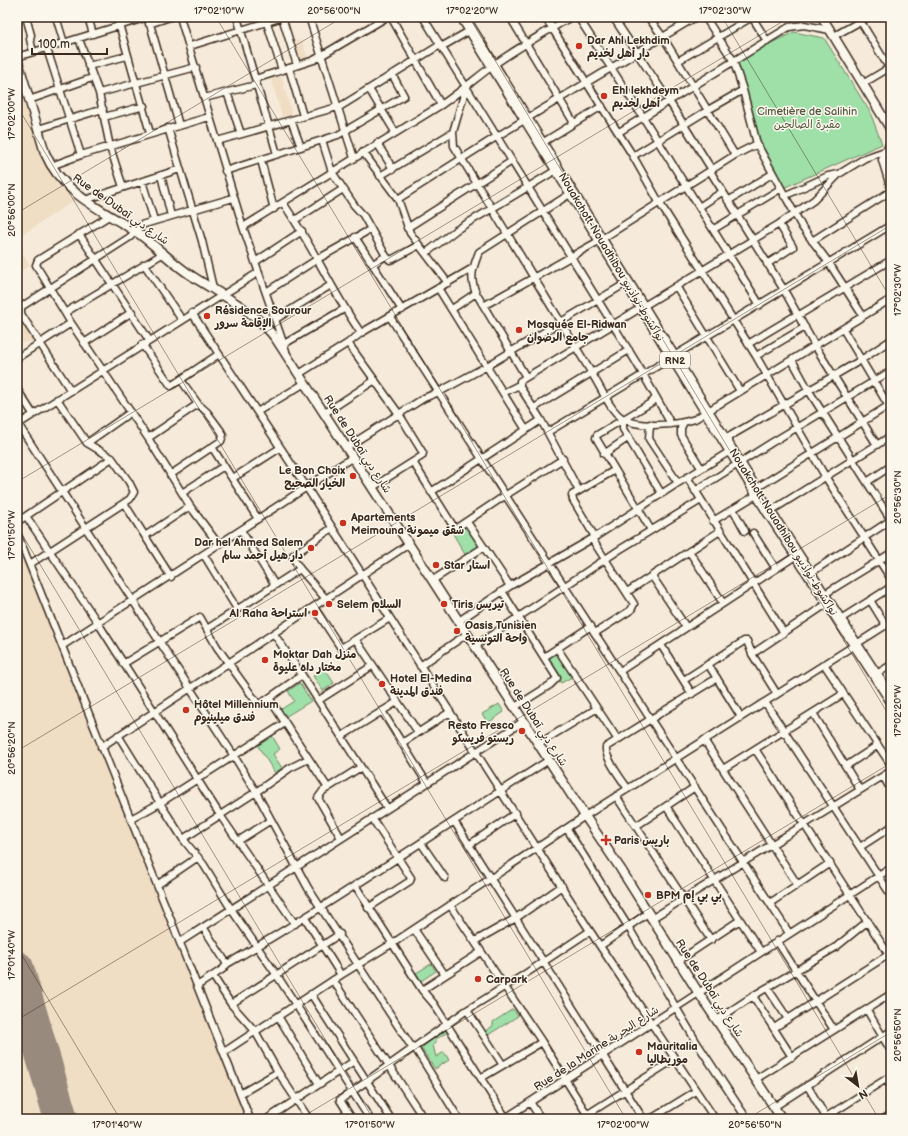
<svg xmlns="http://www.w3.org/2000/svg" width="908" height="1136" font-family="'Balsamiq Sans','Playpen Sans Arabic',sans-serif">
  <rect width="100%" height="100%" fill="#f6ebda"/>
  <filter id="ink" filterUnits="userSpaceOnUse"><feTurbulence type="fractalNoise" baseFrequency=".025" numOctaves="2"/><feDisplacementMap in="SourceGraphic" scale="8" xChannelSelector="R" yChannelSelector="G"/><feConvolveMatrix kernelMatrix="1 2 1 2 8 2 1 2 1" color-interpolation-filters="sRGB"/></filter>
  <g filter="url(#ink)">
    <path fill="#efddc4" d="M302,40L308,60L299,63L293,42Z
      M281,75L293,117L283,120L271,78Z
      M17,79L41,156L57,184L75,200L17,238Z
      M17,244L30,265L17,274Z
      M17,313L35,341L17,344Z
      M17,541L57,646L245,1119H17Z"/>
    <path fill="#9fdfa8" stroke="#6d8463" d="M794,32L824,38L870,112L882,144L783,188L756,140L736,60Z
      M466,523L483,546L467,558L452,532Z
      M556,650L572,677L561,683L546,657Z
      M324,668L334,683L323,691L313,676Z
      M300,683L311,701L285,717L280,710L294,701L288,691Z
      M499,704L504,712L488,723L482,714Z
      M271,734L280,749L273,754L282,768L275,773L256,743Z
      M431,964L436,971L421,981L416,973Z
      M513,1009L518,1016L488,1035L485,1031L493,1026V1022Z
      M446,1028L448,1032L436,1039V1043L433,1045L436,1057L444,1052L449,1060L435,1069L419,1045Z"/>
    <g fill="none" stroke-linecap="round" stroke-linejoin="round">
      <path stroke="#988a7c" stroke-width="34" d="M17,968L61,1119"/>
      <g stroke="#3b2a1e" stroke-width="9">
        <path id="street" d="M26,17L31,35L30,39L33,52
          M56,17L64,43
          M88,17L93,34
          M117,17L150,133
          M148,17L179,125
          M180,17L243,227L286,351
          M237,17L277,154
          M282,17L297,65
          M309,17L354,158
          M391,17L441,105
          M423,17L636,362L656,397L652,402L597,435L596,438L651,530
          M510,17L574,123
          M545,17L633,156L659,202L756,356L825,476L891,579
          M578,17L643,117L760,305
          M613,17L669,101L712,170
          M648,17L663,37L735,155
          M858,17L891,71
          M267,23L282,70
          M149,24L170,17
          M834,36L868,17
          M79,39L99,93L110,147L123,187
          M190,46L283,17
          M441,47L471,30
          M47,49L81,155
          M17,57L148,17
          M678,61L752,17L767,41
          M88,66L127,56
          M289,68L303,116
          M255,79L314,60L387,17
          M864,83L889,68
          M466,88L453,132L454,146L594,377C602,390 610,410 622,418C638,429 677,425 695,419L891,299
          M369,89L395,132
          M227,92L241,134
          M99,93L196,67
          M204,98L256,85
          M29,100L92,78
          M104,117L144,106
          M291,120L301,147
          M168,128L202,241L213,288
          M38,129L103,109
          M619,132L789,27L804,25L830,30
          M322,140L332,172L354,205L363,215L386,256L390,260L393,259L419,245
          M217,141L341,106L440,45
          M377,143L393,169
          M542,143L602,106
          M757,144L802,227L829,263L863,316
          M363,152L398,199L410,233L448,283
          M633,156L708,110L743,90
          M261,160L274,209
          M51,166L81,155L209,117
          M225,171L338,135L404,96L392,74
          M710,171L784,290L815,346L877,445
          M161,175L171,216
          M380,176L453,132
          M142,181L154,220
          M784,196L828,176L839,174L865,158L888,150
          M398,199L496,137L696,17
          M85,200L180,169
          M728,201L772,174
          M283,203C312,244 332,292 361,333
          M699,207L722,192
          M109,216L38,260L36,265L71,323L148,438L190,506L219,545
          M295,220L343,189
          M243,227L441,105C460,92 476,78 495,64C519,47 546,32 571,17
          M407,228L512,161
          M714,229L780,189
          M79,234L149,340
          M355,237L402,310
          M812,241L891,191
          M426,253L456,230L558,169
          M255,262L302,231
          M144,264L182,320
          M373,264L386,256
          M767,264L793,247L779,224
          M676,286L740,391
          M438,288L526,430
          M266,292L316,260L371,229
          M485,305L597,242L735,155L757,144L743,90L733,60L705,17
          M452,309L476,293
          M66,312L164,253
          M192,313L307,488L590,931L715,1119
          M799,315L891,260
          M390,317L789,933
          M276,319L331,285
          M843,329L891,410
          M84,343L132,312
          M348,343L399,414L423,453L422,456L373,487
          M142,344L171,386L219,354
          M284,344L344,309
          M748,344L798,314
          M756,356L805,327
          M17,358L71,323
          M792,360L809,391L891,520
          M299,374L348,343L361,333L473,268
          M526,377L476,293C469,276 473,268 479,252L573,192
          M181,380L198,404
          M17,389L33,414
          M71,391L21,314V307L130,237L141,225L233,198
          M503,393L519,385
          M656,397L671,424
          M534,408L629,350
          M257,412L305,383
          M325,413L375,380
          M623,419V429L661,493
          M684,422L681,428V435L701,468
          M18,424L234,756L256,792L308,888L413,1049L415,1048L459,1119
          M650,424L649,439L678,483
          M17,425L259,272
          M548,432L891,225
          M148,438L198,404L207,412L221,431L223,435L221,441L170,475
          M725,439L861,360L891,340
          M87,443L131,412
          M212,447L258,519
          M347,447L424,398L439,392L487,366L628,282
          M604,454L629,437
          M413,462L455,529L506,495L563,459
          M687,477L784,633
          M233,478L280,448
          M867,482L891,466
          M755,489L891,404
          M579,491L541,420L520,387V381L779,224L814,200L839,174
          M695,491L771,443L891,371
          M431,492L541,420
          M182,493L224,466
          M124,503L171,577
          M733,509L745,531
          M769,512L891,436
          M26,516L112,458
          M713,521L758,494
          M17,522L26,516L98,623L220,815L295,924
          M467,522L510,586
          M241,530L275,585
          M17,533L250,1119
          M753,533L776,569
          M145,536L190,506
          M595,537L573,500L572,495L615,470
          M592,539L634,604L631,610L595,633
          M689,551L723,603
          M204,555L237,609
          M30,564L124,503L130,499L134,492L129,482L112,458L87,443L57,399
          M809,574L891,520
          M652,576L686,627
          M433,580L484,547
          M502,591L557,678L550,685L515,707
          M627,592L720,531
          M823,595L891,553
          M326,599L300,569L292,556L332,528
          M870,600L886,626
          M314,607L341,648L390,618
          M839,620L891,587
          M459,621L510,586L595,537L678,483L732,450
          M207,629L300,569
          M274,634L302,675L387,808
          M356,640L418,732
          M661,645L692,694
          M62,646L353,457
          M475,646L619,550L701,500
          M557,648L618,740
          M752,654L828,603
          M544,657L591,626
          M123,664L200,617L217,647L258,704L262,703L302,675
          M708,664L741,717
          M824,664L891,765
          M420,666L467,634
          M620,671L797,555
          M875,675L891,665
          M684,680L744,641H747L752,654L777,694
          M269,698L328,788
          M319,700L372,666
          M765,702L891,895
          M382,711L427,783
          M813,713L860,790
          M118,735L160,803L183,839L204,865L231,909L276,974L370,1119
          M342,736L397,702
          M704,740L797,884
          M402,743L450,712
          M538,744L596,709
          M101,747L409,544
          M755,749L889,955
          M846,766L878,745
          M723,769L843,694
          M883,776L891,790
          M628,789C622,780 604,757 606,747L717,678
          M616,796L711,940
          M666,806L761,952
          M131,819L160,803L285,723
          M454,821L642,1117L648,1119L654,1117L696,1091
          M636,826L695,787
          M567,829L629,928L697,1043L747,1119
          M341,838L318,798L323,791L361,767
          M183,839L256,792L290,768L308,759
          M238,841L271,820
          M421,843L445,878
          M469,845L516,813
          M860,847L891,827
          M157,885L198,857
          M355,885L422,990L434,1004L506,1118
          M770,903L830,863
          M450,905L542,1042L590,1119
          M368,908L410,881L411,878L372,818
          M305,918L341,975
          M651,919L891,771
          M414,929L445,975
          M475,941L516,918L562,886
          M777,941L834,1030
          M180,942L524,721
          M600,946L648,913
          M678,961L740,920
          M227,964C337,901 441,828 549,760
          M213,976L231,1004L255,1031L278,1072L309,1119
          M333,980L424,1119
          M197,986L223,969L227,964L203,927
          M768,989L788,1019
          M422,990L481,952
          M311,994L391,1119
          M753,996L792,1057
          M231,1004L340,934
          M467,1010L503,1065
          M867,1010L891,1051
          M278,1016L319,1084
          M717,1020L753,996L836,947L868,921
          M774,1028L891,953
          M224,1052L341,975L393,943L585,816L891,622
          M481,1078L542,1042
          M756,1079L891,994
          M886,1079L891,1086
          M807,1085L827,1119
          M240,1094L278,1072
          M530,1102L541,1119
          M774,1107L891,1031
          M826,1117L891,1076
          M267,1119L354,1061
          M339,1119L348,1113
          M352,1119L340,1100L467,1010L522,976L590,931
          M504,1119L891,868
          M580,1119L675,1059
          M884,1119L891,1114"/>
      </g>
      <g stroke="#3b2a1e" stroke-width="11">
        <path id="secondary" d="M822,17L891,130
          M17,58L45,153C62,193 100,209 135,231C154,244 170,261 189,274C220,295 254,309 276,339L585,816L620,868L698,992L782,1119
          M891,143L883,160L891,186"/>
      </g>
      <g stroke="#3b2a1e" stroke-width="14">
        <path id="highway" d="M463,17L769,512L891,699"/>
      </g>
      <use href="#street" stroke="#fbf7ec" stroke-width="6"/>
      <use href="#secondary" stroke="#fbf7ec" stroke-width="8"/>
      <use href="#highway" stroke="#fbf7ec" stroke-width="11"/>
    </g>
  </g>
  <path fill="none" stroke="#3b2a1e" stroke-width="1" stroke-opacity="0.45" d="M216,17L879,1119M469,17L891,719M722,17L891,299M17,106L626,1119M17,213L343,17M17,482L790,17M17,526L373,1119M17,751L891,225M17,947L120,1119M17,1020L891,494M299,1119L891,763M747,1119L891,1032"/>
  <g fill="#c8321e" stroke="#fbf7ec" stroke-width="1.5">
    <circle cx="579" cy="46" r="4"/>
    <circle cx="604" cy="96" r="4"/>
    <circle cx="207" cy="316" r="4"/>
    <circle cx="519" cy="330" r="4"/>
    <circle cx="353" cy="476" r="4"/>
    <circle cx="343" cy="523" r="4"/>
    <circle cx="311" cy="548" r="4"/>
    <circle cx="436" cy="565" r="4"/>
    <circle cx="329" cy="604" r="4"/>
    <circle cx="444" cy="604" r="4"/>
    <circle cx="315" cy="613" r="4"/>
    <circle cx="457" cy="631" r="4"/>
    <circle cx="265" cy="660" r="4"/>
    <circle cx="382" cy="684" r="4"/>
    <circle cx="186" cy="710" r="4"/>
    <circle cx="522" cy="731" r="4"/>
    <path d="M604 834h4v4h4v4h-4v4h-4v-4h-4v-4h4z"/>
    <circle cx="648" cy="895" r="4"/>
    <circle cx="478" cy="979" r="4"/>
    <circle cx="639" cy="1052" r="4"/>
  </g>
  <g text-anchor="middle" stroke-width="3" stroke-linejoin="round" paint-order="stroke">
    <rect fill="#fbf7ec" stroke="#75685c" stroke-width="1" x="660" y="352" width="30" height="16" rx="3"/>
    <g font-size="10" font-weight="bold" fill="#3b2a1e">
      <text x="675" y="364">RN2</text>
    </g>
    <g font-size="11" font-weight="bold" fill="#3b2a1e" stroke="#fbf7ec" text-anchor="start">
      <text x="587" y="44">Dar Ahl Lekhdim<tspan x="587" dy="13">دار أهل لخديم</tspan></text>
      <text x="612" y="94">Ehl lekhdeym<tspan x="612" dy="13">أهل لخديم</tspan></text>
      <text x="215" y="314">Résidence Sourour<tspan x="215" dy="13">الإقامة سرور</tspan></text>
      <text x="527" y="328">Mosquée El-Ridwan<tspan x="527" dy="13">جامع الرضوان</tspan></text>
      <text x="345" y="474" text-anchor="end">Le Bon Choix<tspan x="345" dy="13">الخيار الصحيح</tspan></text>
      <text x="351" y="521">Apartements<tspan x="351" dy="13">Meimouna شقق ميمونة</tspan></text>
      <text x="303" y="546" text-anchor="end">Dar hel Ahmed Salem<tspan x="303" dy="13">دار هيل أحمد سالم</tspan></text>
      <text x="444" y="569">Star استار</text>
      <text x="337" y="608">Selem السلام</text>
      <text x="452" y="608">Tiris تيريس</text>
      <text x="307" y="617" text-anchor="end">Al Raha استراحة</text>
      <text x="465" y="629">Oasis Tunisien<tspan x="465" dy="13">واحة التونسية</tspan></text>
      <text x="273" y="658">Moktar Dah منزل<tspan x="273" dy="13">مختار داه عليوة</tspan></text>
      <text x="390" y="682">Hotel El-Medina<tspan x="390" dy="13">فندق المدينة</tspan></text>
      <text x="194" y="708">Hôtel Millennium<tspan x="194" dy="13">فندق ميلينيوم</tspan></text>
      <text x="514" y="729" text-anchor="end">Resto Fresco<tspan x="514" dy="13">ريستو فريسكو</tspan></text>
      <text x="614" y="844">Paris باريس</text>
      <text x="656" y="899">BPM بي بي إم</text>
      <text x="486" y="983">Carpark</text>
      <text x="647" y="1050">Mauritalia<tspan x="647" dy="13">موريطاليا</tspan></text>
    </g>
    <g font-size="11" fill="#545740" stroke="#fbf7ec">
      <text x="807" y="115">Cimetière de Salihin<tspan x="807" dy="13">مقبرة الصالحين</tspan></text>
    </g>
    <g font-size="11" fill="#3b2a1e" stroke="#fbf7ec">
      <text transform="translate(121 209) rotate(35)" y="4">Rue de Dubaï شارع دبي</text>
      <text transform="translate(612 257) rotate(59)" y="4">Nouakchott-Nouadhibou نواكشوط-نواذيبو</text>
      <text transform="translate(358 444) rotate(57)" y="4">Rue de Dubaï شارع دبي</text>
      <text transform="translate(784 532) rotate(58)" y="4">Nouakchott-Nouadhibou نواكشوط-نواذيبو</text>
      <text transform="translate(534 717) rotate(57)" y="4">Rue de Dubaï شارع دبي</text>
      <text transform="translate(710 988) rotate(57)" y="4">Rue de Dubaï شارع دبي</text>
      <text transform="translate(596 1048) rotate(-33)" y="4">Rue de la Marine شارع البحرية</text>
    </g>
  </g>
  <rect width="908" height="1136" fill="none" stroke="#fbf7ec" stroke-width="44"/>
  <g transform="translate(858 1086) rotate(149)" stroke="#fbf7ec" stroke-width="3" paint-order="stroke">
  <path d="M0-3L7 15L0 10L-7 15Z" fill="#3b2a1e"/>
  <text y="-6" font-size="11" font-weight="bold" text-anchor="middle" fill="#3b2a1e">N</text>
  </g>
  <path d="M32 48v6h75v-6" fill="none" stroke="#3b2a1e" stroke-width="2"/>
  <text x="38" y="48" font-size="12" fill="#3b2a1e" stroke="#fbf7ec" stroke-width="3" paint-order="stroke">100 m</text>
  <rect x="22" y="22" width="864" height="1092" fill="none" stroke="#3b2a1e" stroke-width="1.5"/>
  <g font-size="10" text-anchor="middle" fill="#3b2a1e">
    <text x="219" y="14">17°02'10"W</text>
    <text x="334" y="14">20°56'00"N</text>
    <text x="472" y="14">17°02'20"W</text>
    <text x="725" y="14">17°02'30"W</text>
    <text transform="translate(11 114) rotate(-90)" y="4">17°02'00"W</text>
    <text transform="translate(11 210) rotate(-90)" y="4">20°56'00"N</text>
    <text transform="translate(897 290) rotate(-90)" y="4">17°02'30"W</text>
    <text transform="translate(897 497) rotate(-90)" y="4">20°56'30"N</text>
    <text transform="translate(11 535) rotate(-90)" y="4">17°01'50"W</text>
    <text transform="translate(897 711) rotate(-90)" y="4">17°02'20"W</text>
    <text transform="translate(11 748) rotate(-90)" y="4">20°56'20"N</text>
    <text transform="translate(11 955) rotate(-90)" y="4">17°01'40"W</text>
    <text transform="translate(897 1035) rotate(-90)" y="4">20°56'50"N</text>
    <text x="117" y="1128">17°01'40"W</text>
    <text x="370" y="1128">17°01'50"W</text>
    <text x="623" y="1128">17°02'00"W</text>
    <text x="755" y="1128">20°56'50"N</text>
  </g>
</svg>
